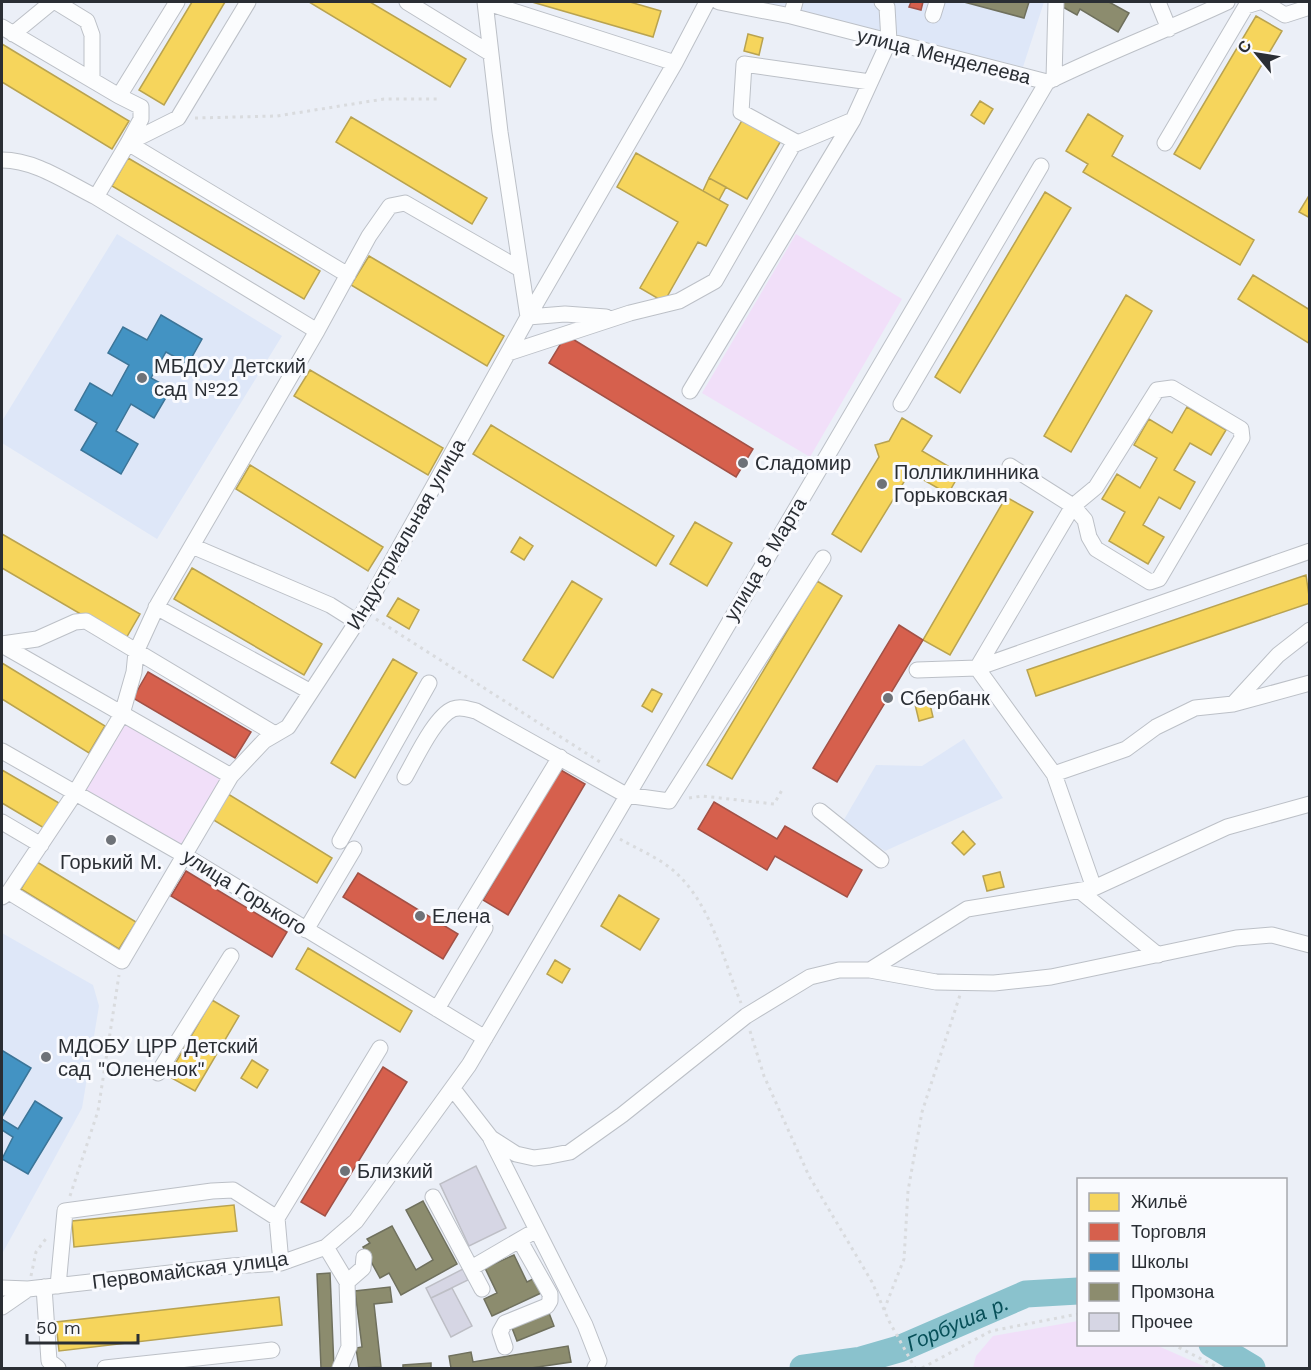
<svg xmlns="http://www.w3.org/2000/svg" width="1311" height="1370" font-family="'Work Sans',sans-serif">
  <rect width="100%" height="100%" fill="#ebeff7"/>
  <path fill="#dee7f8" d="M761,2H1044L1023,67Z
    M117,234L282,336L157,539L2,443V421Z
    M964,739L1003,798L885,851L842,823L876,765L922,766Z
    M2,933L93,985L99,1006L82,1108L2,1254Z"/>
  <path fill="#f1dff9" d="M796,234L902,299L810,457L702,393Z
    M122,714L231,776L184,855L75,793Z
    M1078,1321V1344L1156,1345L1208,1368H973L976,1356L993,1336Z"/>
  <path fill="#f6d55c" stroke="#b9a350" stroke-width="1.5" d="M192,2H225L164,105L139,90Z
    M309,2H370L466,59L450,87Z
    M532,2H630L661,11L653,37Z
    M1256,16L1282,31L1200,169L1174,154Z
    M748,34L763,38L759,55L744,51Z
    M2,44L129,121L112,149L2,82Z
    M980,101L993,109L984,124L971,115Z
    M1088,114L1123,136L1112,156L1254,240L1240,265L1083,172L1088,164L1066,151Z
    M351,117L487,198L472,224L336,142Z
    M744,117L782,139L747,199L709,178Z
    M636,153L728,205L706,246L698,242L664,302L640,288L678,222L617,187Z
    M128,158L320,271L304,299L112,186Z
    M709,178L726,187L719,200L703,191Z
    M1045,192L1071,208L960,393L935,377Z
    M1310,194V218L1299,212Z
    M369,256L504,336L487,366L351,285Z
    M1253,275L1310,310V344L1238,299Z
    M1126,295L1152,311L1071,452L1044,436Z
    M310,370L443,448L428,475L294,396Z
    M1187,407L1226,430L1211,455L1190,443L1174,470L1195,482L1180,509L1159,497L1143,525L1164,537L1148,564L1109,541L1125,512L1102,499L1117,474L1140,488L1157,458L1134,445L1149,419L1172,433Z
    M902,418L932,436L922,451L960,473L948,494L910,472L861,552L832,534L879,457L875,445L889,441Z
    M491,425L674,536L656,566L473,454Z
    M250,465L383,547L368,571L236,489Z
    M1006,497L1033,512L950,655L923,640Z
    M695,522L732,543L707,586L670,564Z
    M2,534L140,614L125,640L2,568Z
    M520,537L533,546L524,560L511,552Z
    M192,568L322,644L304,675L174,599Z
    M1306,575L1310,603L1036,696L1027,670Z
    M572,581L602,599L553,678L523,660Z
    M817,581L842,596L732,779L707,765Z
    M398,598L419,610L409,629L387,616Z
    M393,659L417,673L355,778L331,763Z
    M2,663L105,726L89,753L2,699Z
    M652,689L662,694L652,712L642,706Z
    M927,692L933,717L919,721L913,696Z
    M2,770L59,803L44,828L2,803Z
    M228,794L332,858L317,883L212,819Z
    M963,831L975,844L964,855L952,843Z
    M37,862L136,922L119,949L21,889Z
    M1000,872L1004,887L987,891L983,876Z
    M619,895L659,919L640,950L601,926Z
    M308,948L412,1011L400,1032L296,969Z
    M555,960L570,969L562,983L547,974Z
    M212,1000L239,1016L195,1091L168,1076Z
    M252,1060L268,1070L257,1088L241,1078Z
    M234,1205L237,1231L74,1247L72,1221Z
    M279,1297L282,1325L59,1351L56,1322Z"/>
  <path fill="#d6604d" stroke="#a25146" stroke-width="1.5" d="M911,2H923L921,10L909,7Z
    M566,335L753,449L736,477L549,363Z
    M899,625L923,640L837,782L813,768Z
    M148,672L251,732L235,758L133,698Z
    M559,769L585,784L508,915L483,900Z
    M714,802L777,839L785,826L862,870L847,897L775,856L767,870L698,829Z
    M186,871L287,932L272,957L171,896Z
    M358,873L458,934L443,959L343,897Z
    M383,1067L407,1082L325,1216L301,1202Z"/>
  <path fill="#4393c3" stroke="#3c7598" stroke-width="1.5" d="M161,315L202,339L188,364L166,352L151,378L171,389L154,418L131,404L116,431L138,444L121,474L81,450L97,423L75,410L90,383L112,396L129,365L108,353L123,327L147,340Z
    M3,1051L31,1068L2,1117V1053Z
    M35,1101L62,1118L28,1174L2,1159L13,1137L2,1130V1119L18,1129Z"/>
  <path fill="#8c8c6e" stroke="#6f705d" stroke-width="1.5" d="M964,2H1029L1024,18Z
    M1064,2H1109L1129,13L1118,32L1080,9L1077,15L1061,6Z
    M423,1201L457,1264L401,1295L389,1273L380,1278L363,1247L370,1243L367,1239L392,1226L416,1270L433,1260L406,1210Z
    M514,1255L527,1282L535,1278L541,1293L492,1316L484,1299L497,1293L485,1268Z
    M330,1273L334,1368H321L317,1274Z
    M390,1287L392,1302L374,1304L381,1367L359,1368L356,1348L362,1347L355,1291Z
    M549,1313L554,1326L517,1341L512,1328Z
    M568,1346L571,1362L531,1368H451L449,1356L471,1352L473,1362Z
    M431,1363V1368H403V1365Z"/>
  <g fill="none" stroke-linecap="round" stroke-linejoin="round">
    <g stroke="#8ac2cd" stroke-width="27">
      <path d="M1212,1344L1252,1368"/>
      <path id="s1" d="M803,1368L861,1360L899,1349L1026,1294L1078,1291"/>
    </g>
  </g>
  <path fill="#d6d6e4" stroke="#bdbec5" stroke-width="1.5" d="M476,1166L506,1228L469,1246L440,1184Z
    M463,1269L468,1280L431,1298L426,1288Z
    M452,1288L472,1326L451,1337L431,1298Z"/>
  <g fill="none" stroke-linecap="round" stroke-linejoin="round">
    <g stroke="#bcc0c7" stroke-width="17">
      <path id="minor" d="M56,2L87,21L92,35V80
        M407,2L490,53
        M485,2L675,63
        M719,2L791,16L1047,82C1106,53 1167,30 1227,2
        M1158,2L1169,29
        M1263,2L1285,15L1310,7
        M933,15L937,2
        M791,16L795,2
        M2,27L119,96
        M13,34L52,2
        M1054,79L1056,2
        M128,143L178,118L248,2
        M128,143L141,119V107L119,96L177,2
        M798,143L741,112L744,64L870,82
        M1165,143L1246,6L1259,2
        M2,160C35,160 66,182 96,197
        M528,317L675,63L707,2
        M528,317L565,314L606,317
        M317,331L96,197L128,143L348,275
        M508,353L630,313L679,301L715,281L793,145L853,120
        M690,391L853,120L889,41L887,7L882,2
        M901,404L1041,166
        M192,546L330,605L357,622
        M156,607L311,692
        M2,644L37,639L75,622L86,621L275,734
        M2,645L231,776L264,741L288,727L364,611L528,317L500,132L485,2
        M977,668L1073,506L1096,487L1157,390L1172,388L1241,429L1242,438L1159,579L1150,582L1096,549L1089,537L1085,520L1073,506L1010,466
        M977,668L1310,551
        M917,670L977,668L1054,774L1094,888
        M1233,704L1278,655L1310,630
        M2,751L184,855L485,1038
        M1054,774L1126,749L1156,727L1195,708L1233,704L1310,683
        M405,777C415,760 435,716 453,709C461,706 468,709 476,711L626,795L669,801L823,558
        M820,811L881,860
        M2,822L41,845
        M340,841L429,683
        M1080,891L1158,955
        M9,892L122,961L231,776
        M2,897L9,892L75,793L122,714L134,672L136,652L158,604L317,331L369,236L390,206L405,203L520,269
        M464,915L560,757
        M306,930L354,849
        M870,970L967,909L1094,888L1227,827L1310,804
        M437,1009L485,928
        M158,1073L231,956
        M453,1089L491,1138L516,1154L534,1158L550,1156L570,1152L622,1115L746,1016L810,977L839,970H870L936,982L994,983L1051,977L1236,938L1272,935L1310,945
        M491,1139L585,1325L599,1361L595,1368
        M433,1197L482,1289
        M326,1247L347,1282L349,1347L340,1368
        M281,1263L277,1218L380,1048
        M473,1267L528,1235
        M347,1282L363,1268L364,1257
        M58,1286L65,1211L212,1191L233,1190L277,1218
        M44,1287L49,1361L58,1368
        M2,1288L28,1289L232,1266L281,1263L326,1247L356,1221L469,1065L1047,82
        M2,1307L28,1289
        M505,1347L500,1332L505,1323L547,1306L550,1301V1294L520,1241
        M105,1368L272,1350"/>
    </g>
    <path stroke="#d9dbde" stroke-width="3" stroke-dasharray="3 4.5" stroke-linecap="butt" d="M195,118L277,116L384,99H438
      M376,619L600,762
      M689,798L702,796L774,804L782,790
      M620,839C637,849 660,858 675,872C711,904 723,959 741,1003
      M750,1031L764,1076L809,1176L872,1282L889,1321L915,1368
      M70,1196L98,1111L119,975
      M31,1276L36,1252L48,1236
      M884,1310L904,1259L908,1191L922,1112L960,995
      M1172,1344L1219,1368
      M922,1368L991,1331L1078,1314"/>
    <use href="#minor" stroke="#fcfdfe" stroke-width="15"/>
  </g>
  <g fill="#6e7278" stroke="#f9fafe" stroke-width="2">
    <circle cx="142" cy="378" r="6"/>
    <circle cx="743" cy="463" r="6"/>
    <circle cx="882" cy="484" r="6"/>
    <circle cx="888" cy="698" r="6"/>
    <circle cx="111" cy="840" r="6"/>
    <circle cx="420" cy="916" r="6"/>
    <circle cx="46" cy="1057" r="6"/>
    <circle cx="345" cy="1171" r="6"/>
  </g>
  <g text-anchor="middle" stroke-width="6" stroke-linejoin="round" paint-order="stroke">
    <g font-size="20" fill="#2a2e34" stroke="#f9fafe">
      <text transform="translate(944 56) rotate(14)" y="7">улица Менделеева</text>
      <text transform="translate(406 534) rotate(-60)" y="7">Индустриальная улица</text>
      <text transform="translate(765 559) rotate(-59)" y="7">улица 8 Марта</text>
      <text transform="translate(245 892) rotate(32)" y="7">улица Горького</text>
      <text transform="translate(190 1270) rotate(-7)" y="7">Первомайская улица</text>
    </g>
    <g font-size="20" fill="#2a2e34" stroke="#f9fafe" text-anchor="start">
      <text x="154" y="373">МБДОУ Детский<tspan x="154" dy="23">сад №22</tspan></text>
      <text x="755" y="470">Сладомир</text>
      <text x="894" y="479">Полликлинника<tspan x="894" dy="23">Горьковская</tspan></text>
      <text x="900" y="705">Сбербанк</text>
      <text x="111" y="869" text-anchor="middle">Горький М.</text>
      <text x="432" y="923">Елена</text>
      <text x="58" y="1053">МДОБУ ЦРР Детский<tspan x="58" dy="23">сад "Олененок"</tspan></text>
      <text x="357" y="1178">Близкий</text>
    </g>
    <g font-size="21" font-style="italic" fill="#075059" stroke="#f9fafe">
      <text dy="7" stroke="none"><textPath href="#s1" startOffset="162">Горбуша р.</textPath></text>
    </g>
  </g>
  <rect width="1311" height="1370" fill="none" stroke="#2a2e34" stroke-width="6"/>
  <rect x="1077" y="1178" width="210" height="168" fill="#f9fafe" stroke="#a6a8ad" stroke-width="1.5"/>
  <rect x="1089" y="1193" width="30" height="18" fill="#f6d55c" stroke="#a6a8ad" stroke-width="1.5"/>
  <text x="1131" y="1208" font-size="18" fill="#2a2e34">Жильё</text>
  <rect x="1089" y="1223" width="30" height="18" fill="#d6604d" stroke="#a6a8ad" stroke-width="1.5"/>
  <text x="1131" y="1238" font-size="18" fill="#2a2e34">Торговля</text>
  <rect x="1089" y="1253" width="30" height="18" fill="#4393c3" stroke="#a6a8ad" stroke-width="1.5"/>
  <text x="1131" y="1268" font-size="18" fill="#2a2e34">Школы</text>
  <rect x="1089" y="1283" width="30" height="18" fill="#8c8c6e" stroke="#a6a8ad" stroke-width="1.5"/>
  <text x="1131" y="1298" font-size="18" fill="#2a2e34">Промзона</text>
  <rect x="1089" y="1313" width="30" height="18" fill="#d6d6e4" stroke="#a6a8ad" stroke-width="1.5"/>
  <text x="1131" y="1328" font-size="18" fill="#2a2e34">Прочее</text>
  <g transform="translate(1257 54) rotate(300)" stroke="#f9fafe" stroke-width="4.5" paint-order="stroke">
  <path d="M0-4.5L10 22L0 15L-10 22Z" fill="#2a2e34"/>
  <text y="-9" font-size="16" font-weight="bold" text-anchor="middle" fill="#2a2e34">С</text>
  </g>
  <path d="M27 1334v9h111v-9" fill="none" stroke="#2a2e34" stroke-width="3"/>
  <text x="36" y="1334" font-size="18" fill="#2a2e34" stroke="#f9fafe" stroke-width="4.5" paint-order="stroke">50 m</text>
</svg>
